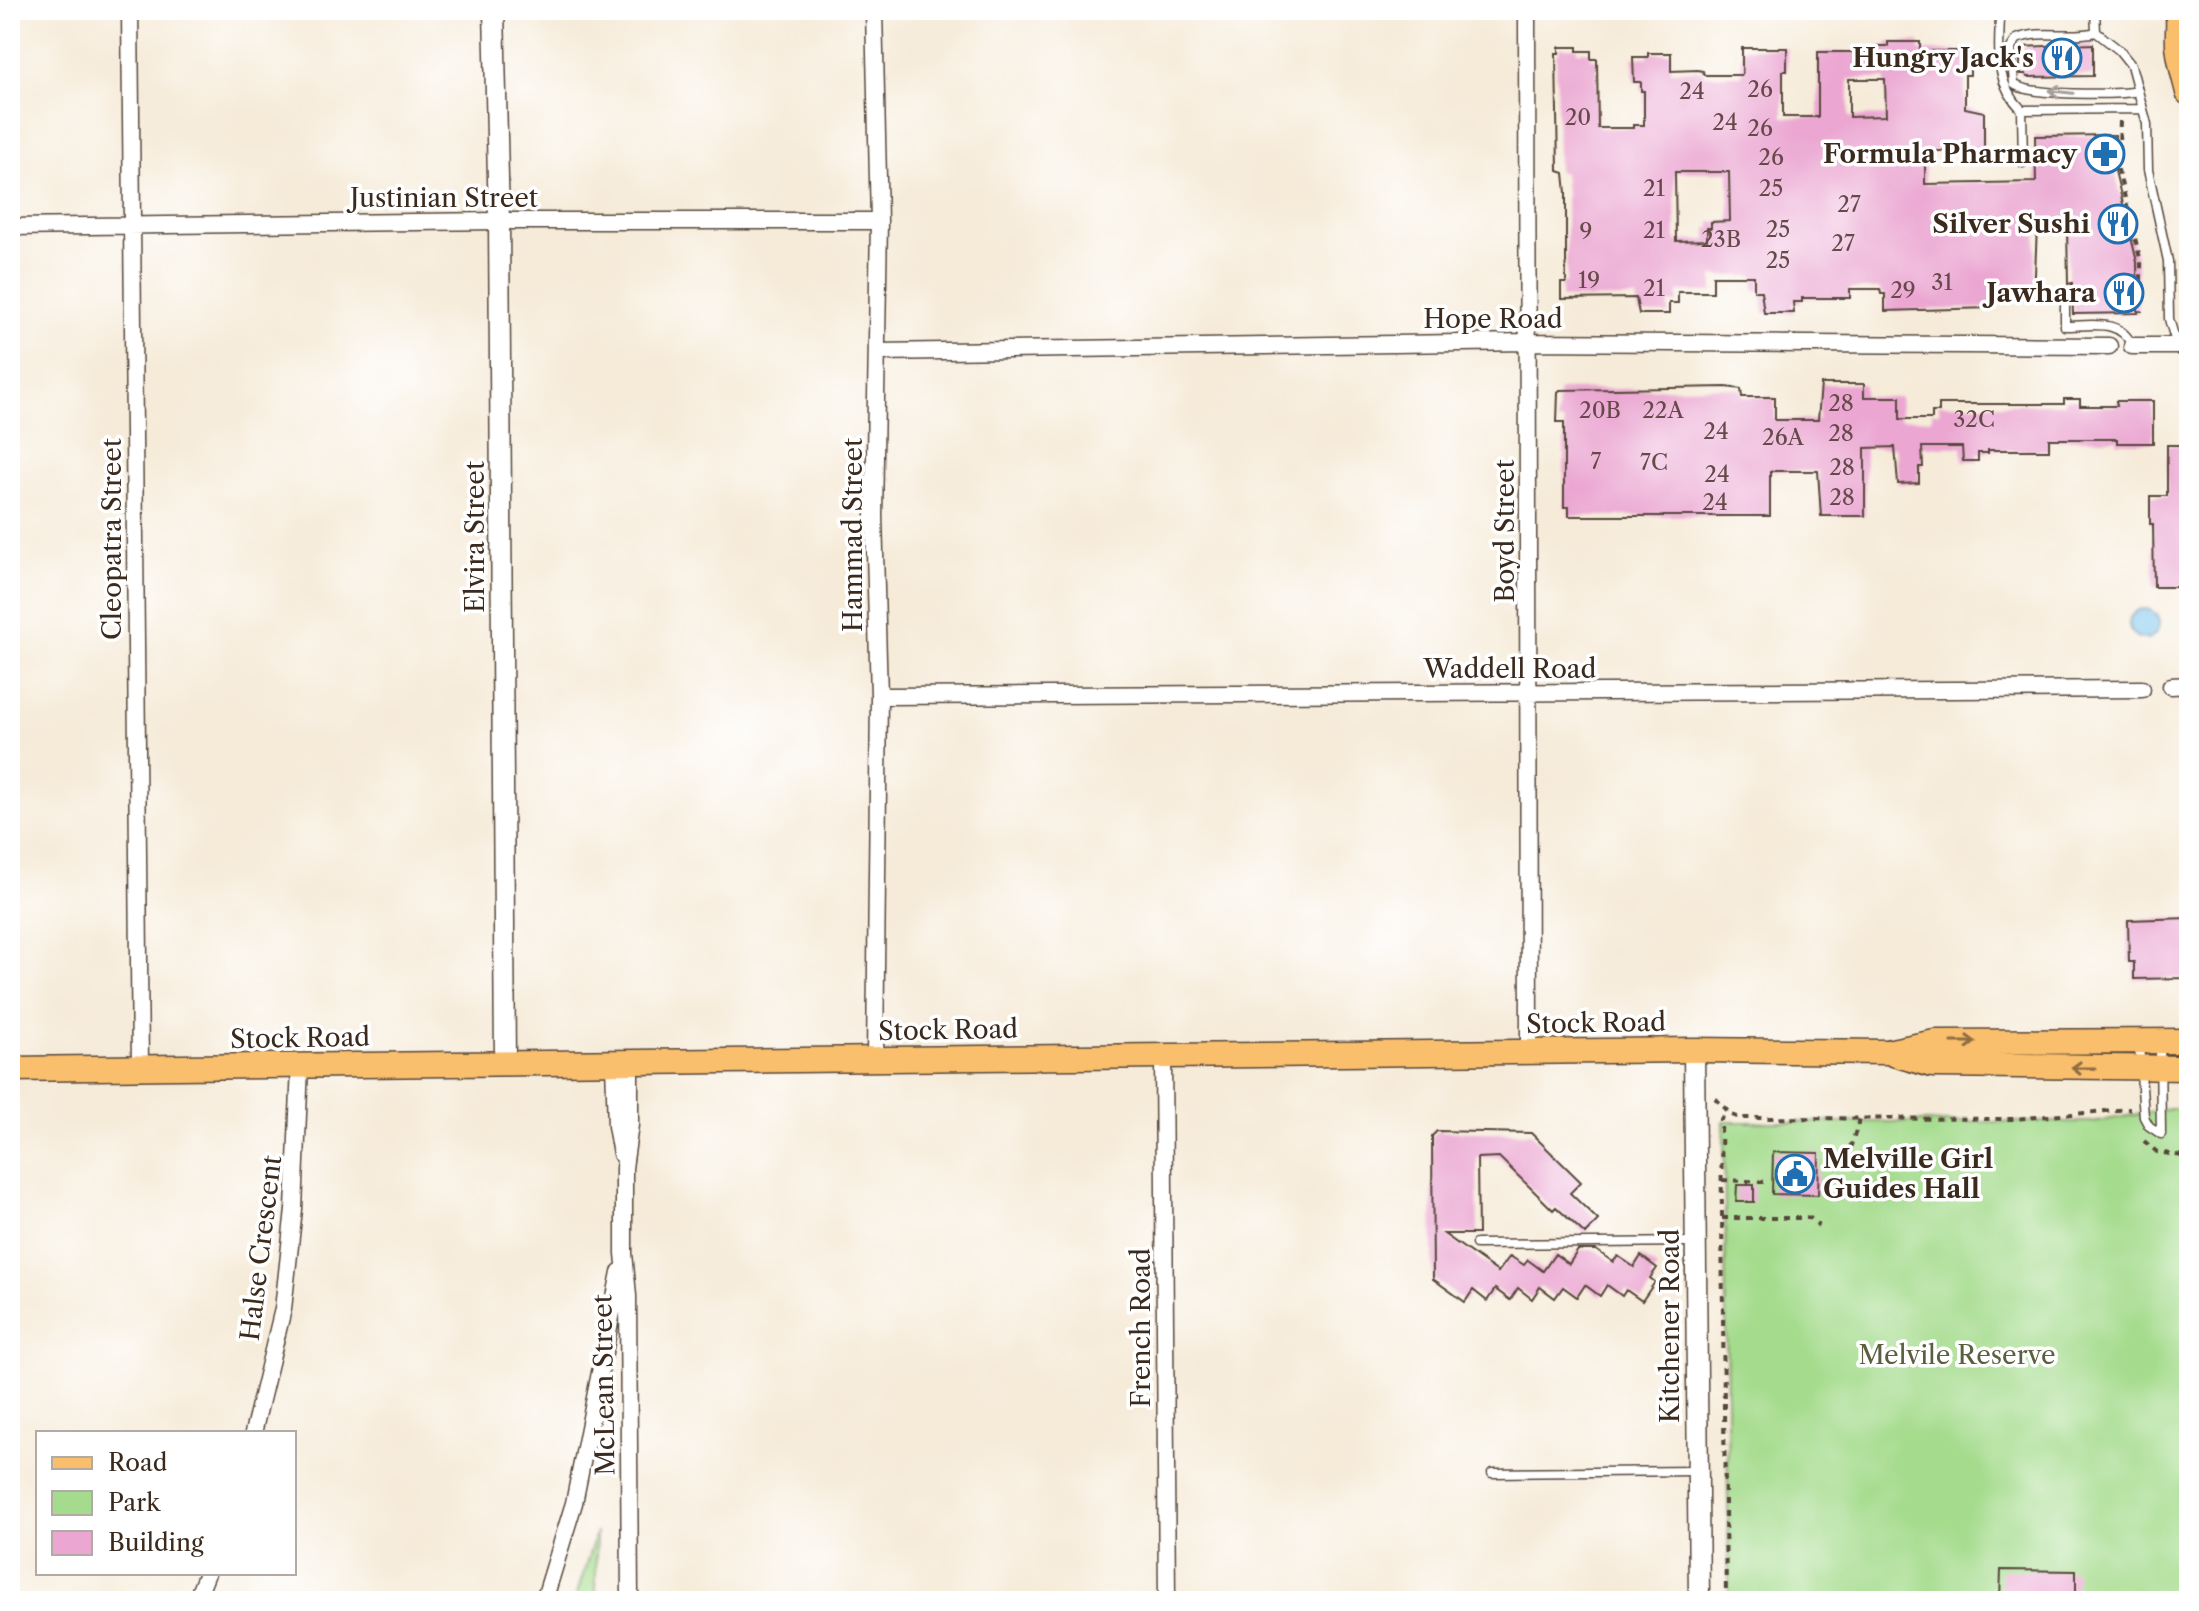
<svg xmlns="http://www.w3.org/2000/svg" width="2199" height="1611" font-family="'Libre Caslon Text',serif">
  <rect width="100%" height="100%" fill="#fff"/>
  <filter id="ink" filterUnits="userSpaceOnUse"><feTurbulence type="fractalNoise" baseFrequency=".0125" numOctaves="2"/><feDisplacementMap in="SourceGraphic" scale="16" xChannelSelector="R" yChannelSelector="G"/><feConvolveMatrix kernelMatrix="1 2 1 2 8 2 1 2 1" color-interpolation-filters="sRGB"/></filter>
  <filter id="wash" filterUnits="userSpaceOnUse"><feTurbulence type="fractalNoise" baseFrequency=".006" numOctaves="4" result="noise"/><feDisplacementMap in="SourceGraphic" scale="32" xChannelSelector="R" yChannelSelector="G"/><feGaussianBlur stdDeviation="1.8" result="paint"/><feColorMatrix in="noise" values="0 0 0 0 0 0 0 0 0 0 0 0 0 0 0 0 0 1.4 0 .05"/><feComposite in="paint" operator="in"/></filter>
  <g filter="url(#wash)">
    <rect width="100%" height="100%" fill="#f6ebd9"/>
    <path fill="#a4db8c" stroke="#708255" stroke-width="2" d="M2189,1106V1601H1729L1724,1122H2092Z
      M596,1532V1601H575Z"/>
    <path fill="#70c0eb" stroke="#567584" stroke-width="2" d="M2129 624a15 15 0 1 1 30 0a15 15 0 1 1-30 0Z"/>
    <g id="blocks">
      <path fill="#eba7d2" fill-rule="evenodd" d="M1888,42H1920V51H1970V75H1965V108L1984,112V151H1925V184L2036,182L2035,136L2115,135V171L2137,262L2138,313L2073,314L2072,283L2068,284L2067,226H2037L2034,299H1991V308L1885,311V294H1881L1880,289H1850V298H1802V302H1793L1794,313H1764L1761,291H1754V276H1713V292H1678V303H1669V314H1639L1636,298L1561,299V283H1566V193L1564,173L1558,171L1556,53H1559V47H1577V51H1591V59H1597L1598,128H1633V125H1644V91H1641V82H1634L1633,57H1648V53H1671V71L1698,70L1703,71L1704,75H1742V48H1787V71H1783V117H1818V52H1877V46H1888ZM1849,79H1885L1886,116L1849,117ZM1675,172H1729L1730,221L1711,222V228H1707V240L1676,241Z
        M2093,44V76L2027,77L2026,74H2020V47Z
        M1821,384H1864V397H1900V419H1932V412H1939V404H2064V399H2080V406H2117L2116,401H2153V443H2117V439H2049V450H1988V453H1978V461H1963L1962,447H1922L1923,467H1919V483L1898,484L1895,447L1865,448V516H1821L1818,471H1770V516H1569V507H1564V422H1557L1558,392L1560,390L1726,387L1741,389L1742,397H1775V420H1818Z
        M2167,445H2189V587H2154L2153,524H2150V496H2167Z
        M2189,918V978L2134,979V962H2129L2128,920Z
        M1437,1131L1531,1133L1581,1182L1570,1193L1598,1220L1585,1234L1556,1207L1553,1210L1499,1157L1477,1158L1478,1234H1444L1498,1272L1510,1256L1524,1265L1528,1260L1543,1271L1555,1254L1569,1264L1578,1250H1596L1613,1262L1618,1256L1634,1267L1641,1256L1657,1268L1650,1278L1655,1282L1642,1301L1626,1290L1622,1296L1607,1285L1600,1296L1585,1285L1577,1297L1563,1287L1555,1298L1540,1287L1532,1299L1518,1288L1510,1300L1495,1289L1487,1301L1473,1290L1465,1302L1433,1279L1432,1136Z
        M1773,1152L1819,1153L1818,1195L1772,1194Z
        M1737,1185H1754V1202H1736Z
        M2001,1570L2076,1571V1601H2000Z"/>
    </g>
  </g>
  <g filter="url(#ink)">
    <use href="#blocks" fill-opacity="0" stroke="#57473a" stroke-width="2"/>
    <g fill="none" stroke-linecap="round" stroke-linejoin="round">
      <g stroke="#57473a" stroke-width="11">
        <path id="service" d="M2000,10C2000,50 1992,79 2022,110L2023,163
          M2095,10L2096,32L2119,50L2131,65L2147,124L2148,170L2168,261L2169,319L2177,346
          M2096,32C2071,39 2041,29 2017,39L2011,48L2014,84C2028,96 2118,95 2138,91
          M2022,110L2143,109
          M2065,298V326C2091,326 2121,318 2132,346
          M2160,1043L2161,1134
          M2139,1044L2144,1117L2149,1126L2161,1134
          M1476,1244L1696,1242
          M1492,1473L1697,1471"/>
      </g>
      <g stroke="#57473a" stroke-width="19">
        <path id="minor" d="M130,10L140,1067
          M874,10L879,221L874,516L879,696L875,1059
          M1527,10L1529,1052
          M10,227L499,221H879
          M2132,346H2189
          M878,352L1528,342L2109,346
          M2171,686L2189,685
          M879,696L2142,689
          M1163,1055L1167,1601
          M614,1063L616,1126L621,1154
          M253,1433L283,1309L294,1209L300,1066
          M196,1601L207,1573
          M544,1601L574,1503L620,1272
          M630,1601L628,1296L624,1253V1168L630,1125V1063"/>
      </g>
      <g stroke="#57473a" stroke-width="23">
        <path id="tertiary" d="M494,10L499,221L505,1064
          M1694,1050L1699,1601"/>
      </g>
      <g stroke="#57473a" stroke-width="27">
        <path id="primary" d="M1893,1054L1932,1065L2189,1068
          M10,1069L1694,1050L1887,1052L1935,1042L2189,1041"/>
      </g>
      <g stroke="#57473a" stroke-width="29">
        <path id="trunk" d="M2178,10C2181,22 2178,32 2179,44C2180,60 2185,76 2189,92"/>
      </g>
      <path stroke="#57473a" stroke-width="4" stroke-dasharray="6 6" stroke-linecap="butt" d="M2120,121L2118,170L2141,262V312
        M1715,1098L1732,1115L1740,1118L2015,1119L2130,1109
        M2144,1141L2157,1152L2189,1157
        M1850,1148L1860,1119
        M1722,1180L1769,1182
        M1722,1218H1810L1819,1226
        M1726,1601L1721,1119L1727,1110"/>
      <use href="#service" stroke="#fff" stroke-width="8"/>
      <use href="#minor" stroke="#fff" stroke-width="16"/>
      <use href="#tertiary" stroke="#fff" stroke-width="20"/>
      <use href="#primary" stroke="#f9bf6d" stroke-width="24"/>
      <use href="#trunk" stroke="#f9bf6d" stroke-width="26"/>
    </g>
    <defs><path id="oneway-shaft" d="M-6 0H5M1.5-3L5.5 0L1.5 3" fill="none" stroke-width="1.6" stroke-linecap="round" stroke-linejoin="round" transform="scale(2)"/></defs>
    <use stroke="#a79f9a" href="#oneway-shaft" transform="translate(2061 92) rotate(-174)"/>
    <g stroke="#906d42">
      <use href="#oneway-shaft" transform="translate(1964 1042)"/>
      <use href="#oneway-shaft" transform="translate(2083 1068) rotate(-179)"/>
    </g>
  </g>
  <defs>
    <g id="restaurant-ring" transform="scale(2)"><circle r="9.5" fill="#fff" stroke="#1f6fb2" stroke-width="1.5"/><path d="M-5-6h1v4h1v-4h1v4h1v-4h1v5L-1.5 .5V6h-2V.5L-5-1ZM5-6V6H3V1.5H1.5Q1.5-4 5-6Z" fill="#1f6fb2"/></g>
    <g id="pharmacy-ring" transform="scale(2)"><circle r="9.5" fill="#fff" stroke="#1f6fb2" stroke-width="1.5"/><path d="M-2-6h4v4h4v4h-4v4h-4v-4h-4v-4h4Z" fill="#1f6fb2"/></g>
    <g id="civic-ring" transform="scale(2)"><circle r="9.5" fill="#fff" stroke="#1f6fb2" stroke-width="1.5"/><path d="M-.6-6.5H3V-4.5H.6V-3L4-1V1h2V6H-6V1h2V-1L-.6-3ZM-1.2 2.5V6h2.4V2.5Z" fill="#1f6fb2"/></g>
  </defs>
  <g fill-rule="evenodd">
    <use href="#restaurant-ring" x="2062" y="58"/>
    <use href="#pharmacy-ring" x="2105" y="154"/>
    <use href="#restaurant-ring" x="2118" y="224"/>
    <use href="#restaurant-ring" x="2124" y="293"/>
    <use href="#civic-ring" x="1795" y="1174"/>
  </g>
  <g text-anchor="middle" stroke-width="7" stroke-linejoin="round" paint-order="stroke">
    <g font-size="22" fill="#67494b">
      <text x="1760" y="97">26</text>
      <text x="1692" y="99">24</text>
      <text x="1578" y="125">20</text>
      <text x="1725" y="130">24</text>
      <text x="1760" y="136">26</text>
      <text x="1771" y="165">26</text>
      <text x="1654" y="196">21</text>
      <text x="1771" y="196">25</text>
      <text x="1849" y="212">27</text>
      <text x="1778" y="237">25</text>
      <text x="1654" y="238">21</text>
      <text x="1586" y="239">9</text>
      <text x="1721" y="247">23B</text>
      <text x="1843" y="251">27</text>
      <text x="1778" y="268">25</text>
      <text x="1589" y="288">19</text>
      <text x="1942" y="290">31</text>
      <text x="1654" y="296">21</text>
      <text x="1903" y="298">29</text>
      <text x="1841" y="411">28</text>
      <text x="1600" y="418">20B</text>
      <text x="1663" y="418">22A</text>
      <text x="1974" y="427">32C</text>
      <text x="1716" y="439">24</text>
      <text x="1841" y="441">28</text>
      <text x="1783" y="445">26A</text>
      <text x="1596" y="469">7</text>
      <text x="1654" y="470">7C</text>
      <text x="1842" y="475">28</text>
      <text x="1717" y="482">24</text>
      <text x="1842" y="505">28</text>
      <text x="1715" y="510">24</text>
    </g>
    <g font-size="26" font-weight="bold" fill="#3b2a1e" stroke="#fff" text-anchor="end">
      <text x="2034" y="67">Hungry Jack's</text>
      <text x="2077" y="163">Formula Pharmacy</text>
      <text x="2090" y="233">Silver Sushi</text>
      <text x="2096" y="302">Jawhara</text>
      <text x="1823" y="1168" text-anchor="start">Melville Girl<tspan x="1823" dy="30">Guides Hall</tspan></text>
    </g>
    <g font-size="26" fill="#3b2a1e" stroke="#fff">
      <text x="444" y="207">Justinian Street</text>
      <text x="1493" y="328">Hope Road</text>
      <text transform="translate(1505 531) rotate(-90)" y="9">Boyd Street</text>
      <text transform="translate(853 535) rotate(-90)" y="9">Hammad Street</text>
      <text transform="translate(475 537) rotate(-90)" y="9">Elvira Street</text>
      <text transform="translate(112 539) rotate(-90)" y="9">Cleopatra Street</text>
      <text x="1510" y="678">Waddell Road</text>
      <text transform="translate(1596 1023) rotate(-1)" y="9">Stock Road</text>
      <text transform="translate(948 1030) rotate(-1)" y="9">Stock Road</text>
      <text transform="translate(300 1038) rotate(-1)" y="9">Stock Road</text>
      <text transform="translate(261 1248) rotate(-83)" y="9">Halse Crescent</text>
      <text transform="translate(1670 1326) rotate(-90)" y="9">Kitchener Road</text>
      <text transform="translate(1141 1328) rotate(-90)" y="9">French Road</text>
      <text transform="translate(604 1385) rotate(-91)" y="9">McLean Street</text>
    </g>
    <g font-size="26" fill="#5a5f3f" stroke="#fff">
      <text x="1957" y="1364">Melvile Reserve</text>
    </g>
  </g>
  <rect width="2199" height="1611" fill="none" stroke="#fff" stroke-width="40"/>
  <rect x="36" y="1431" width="260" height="144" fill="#ffffff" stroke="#b1aaa5" stroke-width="2"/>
  <rect x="52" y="1457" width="40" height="12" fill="#f9bf6d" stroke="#b1aaa5" stroke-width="2"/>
  <text x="108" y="1471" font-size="24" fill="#3b2a1e">Road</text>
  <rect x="52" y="1491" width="40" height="24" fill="#a4db8c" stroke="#b1aaa5" stroke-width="2"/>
  <text x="108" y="1511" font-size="24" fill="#3b2a1e">Park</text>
  <rect x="52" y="1531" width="40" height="24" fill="#eba7d2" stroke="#b1aaa5" stroke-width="2"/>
  <text x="108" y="1551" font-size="24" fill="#3b2a1e">Building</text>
</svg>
